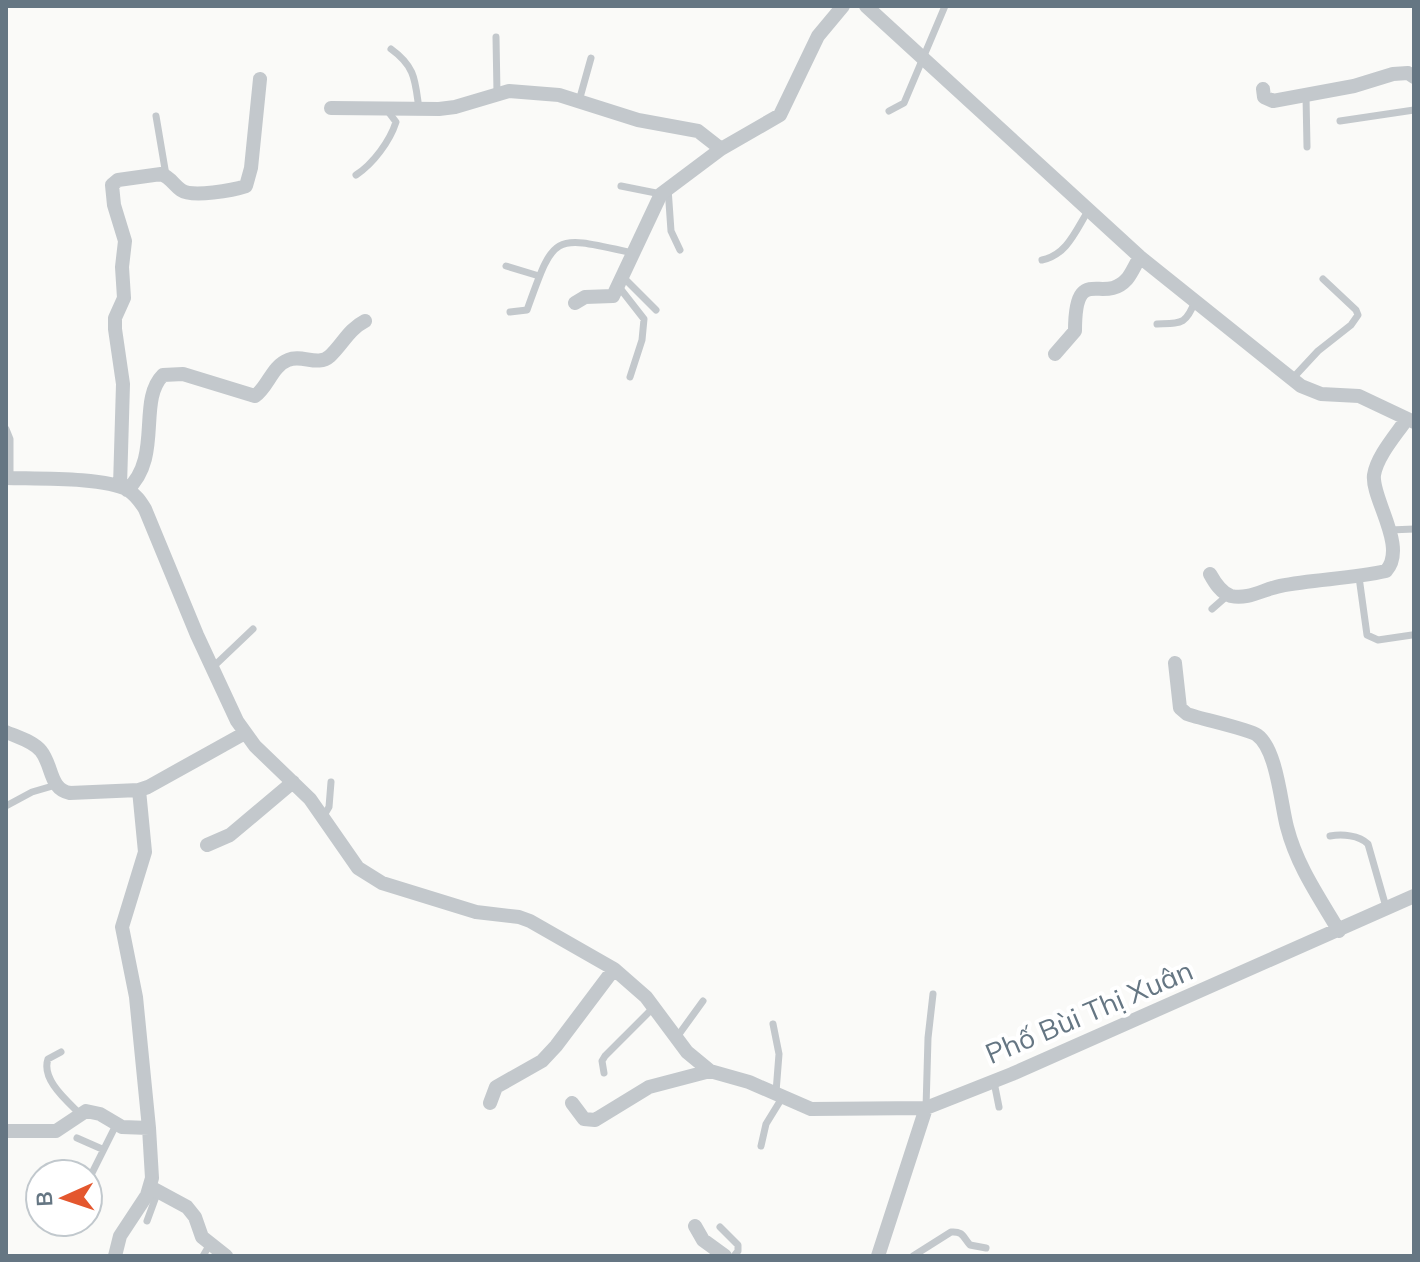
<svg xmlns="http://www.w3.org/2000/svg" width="1420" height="1262" font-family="Mulish,sans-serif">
  <rect width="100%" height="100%" fill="#fafaf8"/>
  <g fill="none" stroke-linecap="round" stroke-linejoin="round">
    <path stroke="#c3c8cc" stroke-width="7" d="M496,37L497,93
      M391,49C416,67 415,81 419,109
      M1306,96L1307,147
      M579,101L591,58
      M889,111L904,103L945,6
      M156,116L166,175
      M1340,121L1414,110
      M356,175C373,164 390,141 396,122L387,110
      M621,186L661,194
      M668,188L671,231L680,250
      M1042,260C1067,255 1076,230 1088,211
      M506,266L539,276
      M623,277L656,310
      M619,287L644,319L642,340L630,377
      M510,312L527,310C555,232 552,235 633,253
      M1157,324C1181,323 1186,325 1195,301
      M1292,379L1318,351L1351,325L1358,315L1356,310L1323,279
      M6,429L10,439V478
      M1390,530L1414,529
      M1359,577L1367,635L1378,640L1412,635
      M1212,609L1228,595
      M212,668L253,629
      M6,806L32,792L56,785
      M323,817L329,807L331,782
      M1330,836C1342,834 1359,835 1368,844L1386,907
      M773,1024L779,1054L776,1092
      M677,1037L703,1001
      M61,1052L48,1059C41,1079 66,1100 79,1113
      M604,1073L602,1061L605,1056L653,1008
      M994,1082L999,1107
      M926,1108L928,1038L933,994
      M77,1138L102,1149
      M761,1146L766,1124L782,1098
      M88,1181L116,1125
      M147,1221L158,1191
      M720,1227L738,1245V1251L734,1256
      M203,1256L210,1244
      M913,1256L951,1232C963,1231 963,1237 970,1245L986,1248"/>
    <path stroke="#c3c8cc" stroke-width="14" d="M866,6L1140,257L1301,386L1321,394L1359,396L1414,422
      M1263,89L1264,97L1273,101L1354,86L1393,74L1408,73L1414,77
      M331,108L439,109L455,107L509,91L559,95L638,120L698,131L721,149
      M575,303L585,297L613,296L661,194L721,149L780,115L818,36L843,6
      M1055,354L1075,331C1075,261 1103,306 1127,279C1132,273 1136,263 1140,257
      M6,478C36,479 104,477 128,490C136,495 140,501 145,509L197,635L237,721L255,746L310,799L358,868L382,883L476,912L519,917L530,921L614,969L646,997L687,1052L710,1071L749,1082L811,1109L926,1108
      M120,486L123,384L115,329V318L124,298L122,267L125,241L114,205L112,185L118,180L161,174C170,177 174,185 181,190C192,198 234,190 246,186L251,168L260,79
      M127,490C163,457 137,401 163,375L183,374L255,396C268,387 272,366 288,360C302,354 318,367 330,356C342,345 349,329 365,321
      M1210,574C1215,583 1221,593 1231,596C1248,600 1264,589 1280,586C1315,579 1351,579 1386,571C1408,547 1371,498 1374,475C1377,456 1396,435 1406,420
      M1175,663L1180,708L1187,714C1201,719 1248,729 1257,735C1277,749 1281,805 1287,827C1297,866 1319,897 1339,931
      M6,732C17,737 33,741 41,751C53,766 49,789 70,793L139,790L148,787L245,733
      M207,845L230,835L293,782
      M490,1103L496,1087L542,1061L556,1046L614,969
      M572,1103L584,1119L595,1120L649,1087L710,1071
      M6,1131H56L86,1111L100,1114L122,1127L149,1128
      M150,1187L187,1207L195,1217L202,1237L226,1256
      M695,1226L703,1240L725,1256
      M115,1256L120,1236L147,1195L152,1178L149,1128L136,997L122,927L145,852L139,790
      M878,1256L926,1108L1012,1074L1414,896"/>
  </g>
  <g text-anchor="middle" stroke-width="8" stroke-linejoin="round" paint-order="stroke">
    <g font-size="28" fill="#657683" stroke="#fff">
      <text transform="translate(1089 1012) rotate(-23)" y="10">Phố Bùi Thị Xuân</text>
    </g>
  </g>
  <rect width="1420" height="1262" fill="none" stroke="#657683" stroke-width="16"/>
  <g transform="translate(64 1198) rotate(267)"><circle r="38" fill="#ffffff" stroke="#c1c8cd" stroke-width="2"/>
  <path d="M0-6L14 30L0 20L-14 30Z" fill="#e4572e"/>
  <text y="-12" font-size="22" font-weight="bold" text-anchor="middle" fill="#657683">B</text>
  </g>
</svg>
